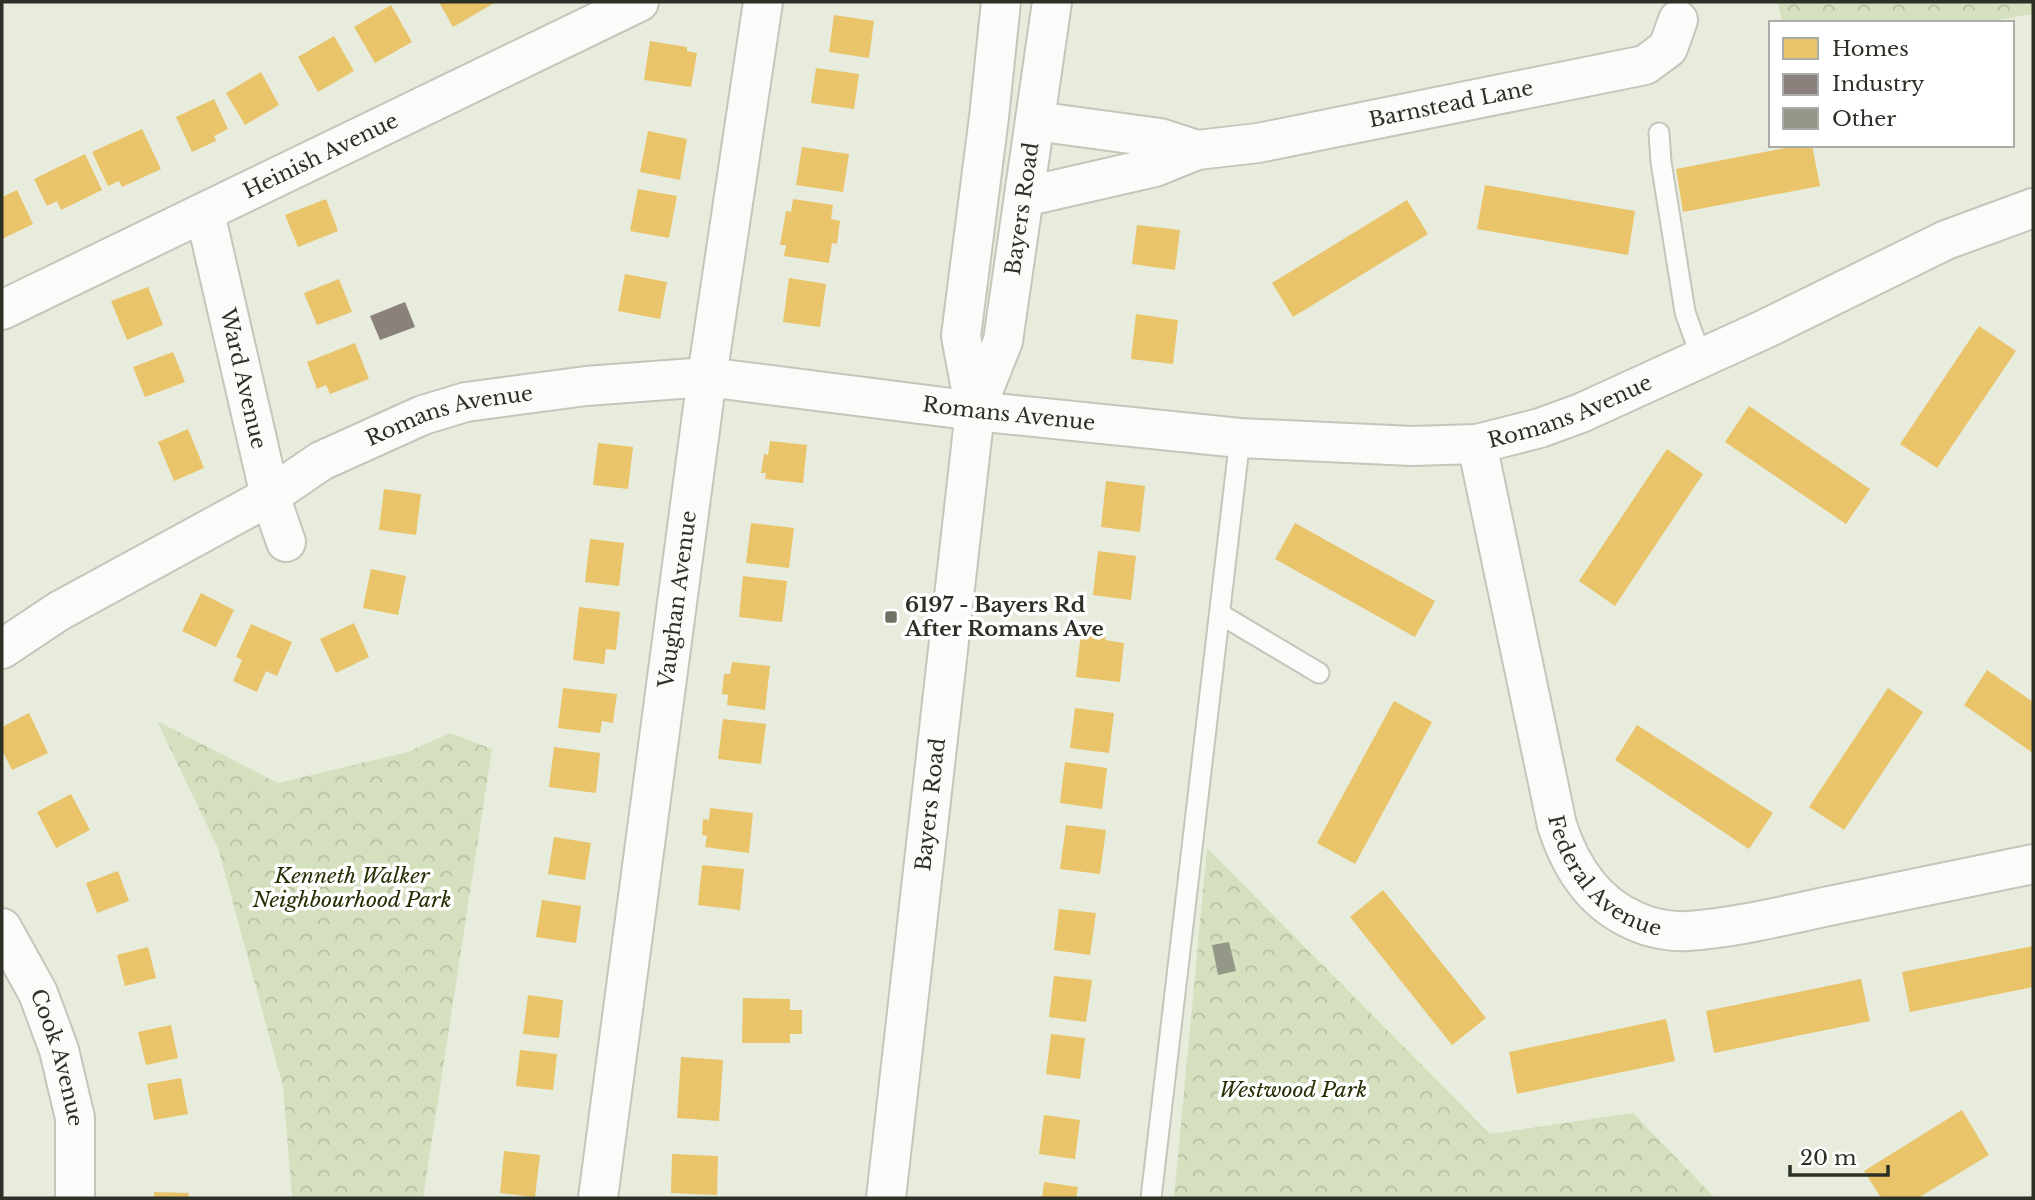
<svg xmlns="http://www.w3.org/2000/svg" width="2035" height="1200" font-family="'Libre Baskerville',serif">
  <defs>
    <pattern id="park-crowns" width="20" height="18" patternUnits="userSpaceOnUse" patternTransform="scale(1.75)"><rect width="20" height="18" fill="#d5e1be"/><path d="M2 6a3 3 0 1 1 6 0M12 15a3 3 0 1 1 6 0" fill="none" stroke="#b7c1a3"/></pattern>
  </defs>
  <rect width="100%" height="100%" fill="#e7ecdd"/>
  <path fill="url(#park-crowns)" d="M1778,2H2033V14L1979,23H1782Z
    M157,721L278,783L408,752L450,733L492,749L423,1198H292L283,1087L218,848Z
    M1207,848L1490,1134L1633,1113L1715,1198H1174Z"/>
  <path fill="#e9c46a" d="M439,2H496L453,27Z
    M391,5L412,42L375,63L354,27Z
    M834,15L874,21L869,58L829,52Z
    M334,36L354,71L318,92L298,57Z
    M650,41L687,47V51L697,53L691,87L644,80Z
    M816,68L859,74L854,109L811,103Z
    M261,72L279,105L245,125L226,93Z
    M214,99L228,129L214,136L216,141L192,152L176,117Z
    M142,129L161,169L122,187L119,181L108,186L92,152Z
    M648,131L687,139L680,180L640,172Z
    M1801,145H1812L1820,186L1683,212L1676,169Z
    M802,147L849,154L843,192L796,185Z
    M85,154L102,190L61,210L57,201L47,206L34,179Z
    M1485,185L1635,211L1628,255L1477,229Z
    M638,189L677,196L669,238L630,231Z
    M17,190L33,224L2,239V197Z
    M326,199L338,231L298,247L285,215Z
    M793,199L833,205L831,219L840,221L837,244L832,243L829,263L784,256L786,245H780L786,211L791,212Z
    M1407,200L1428,234L1293,317L1272,283Z
    M1137,225L1180,230L1175,270L1132,264Z
    M625,274L667,282L660,319L618,311Z
    M789,278L826,284L820,327L783,322Z
    M339,279L352,312L317,325L304,293Z
    M148,287L163,325L127,340L111,301Z
    M1136,314L1178,320L1173,364L1131,359Z
    M1979,326L2016,351L1937,468L1900,444Z
    M355,343L369,379L330,394L326,385L317,389L307,362Z
    M173,352L185,382L145,397L133,367Z
    M1749,406L1870,489L1846,524L1725,442Z
    M188,429L204,468L174,481L158,442Z
    M770,441L807,445L803,483L765,479L766,473H761L764,454L768,455Z
    M598,443L633,447L628,489L593,485Z
    M1667,449L1703,474L1615,606L1579,581Z
    M1106,481L1145,486L1140,532L1101,527Z
    M384,489L421,494L416,535L379,530Z
    M751,523L794,528L789,568L746,563Z
    M1295,523L1435,601L1415,637L1275,559Z
    M590,539L624,543L619,586L585,582Z
    M1098,551L1136,556L1131,600L1093,595Z
    M371,569L406,576L398,615L363,608Z
    M743,576L787,581L782,622L739,617Z
    M201,593L234,610L216,647L182,631Z
    M579,607L620,612L616,650L606,649L604,664L573,660Z
    M354,623L369,657L336,673L320,639Z
    M251,624L292,642L277,676L266,671L257,692L233,681L242,660L236,657Z
    M1082,624L1106,627L1105,640L1124,643L1120,682L1076,677Z
    M732,662L770,666L765,710L727,705L728,695L722,694L724,674H730Z
    M1987,670L2033,702V753L1964,705Z
    M563,688L617,694L613,723L602,721L600,733L558,728Z
    M1888,688L1923,712L1844,830L1809,807Z
    M1394,701L1432,722L1355,864L1317,843Z
    M1075,708L1114,713L1109,753L1070,748Z
    M29,713L48,753L12,770L2,750V727Z
    M723,719L766,724L761,764L718,759Z
    M1637,725L1773,813L1749,849L1615,760Z
    M554,747L600,753L596,793L549,787Z
    M1065,762L1107,768L1102,809L1060,803Z
    M71,794L90,830L56,848L37,812Z
    M710,808L753,813L749,853L705,847L707,836L702,835L703,819L709,820Z
    M1066,825L1106,830L1100,874L1060,869Z
    M554,837L591,843L585,880L548,874Z
    M702,865L744,869L740,910L698,905Z
    M118,871L129,901L97,913L86,883Z
    M1383,890L1486,1018L1452,1045L1350,917Z
    M542,900L581,906L576,943L536,937Z
    M1059,909L1096,913L1090,955L1054,950Z
    M2033,946V987L1910,1012L1902,972Z
    M148,947L156,978L125,986L117,955Z
    M1054,976L1092,980L1086,1022L1049,1017Z
    M1861,979L1870,1021L1714,1053L1706,1011Z
    M528,995L563,1000L559,1038L523,1034Z
    M743,998L790,999V1010H802V1034H790V1043H742Z
    M1666,1019L1675,1061L1517,1094L1509,1052Z
    M171,1025L178,1058L146,1065L138,1032Z
    M1051,1034L1085,1038L1080,1079L1046,1074Z
    M520,1050L557,1054L553,1090L516,1086Z
    M681,1057L723,1060L719,1121L677,1118Z
    M181,1078L188,1114L154,1120L147,1084Z
    M1962,1110L1989,1155L1918,1198H1881L1864,1171Z
    M1044,1115L1080,1120L1075,1159L1039,1154Z
    M504,1151L540,1155L535,1197L500,1193Z
    M672,1154L718,1156L717,1195L671,1193Z
    M1044,1182L1078,1187L1076,1198H1042Z
    M154,1192L189,1193L188,1198H154Z"/>
  <path fill="#8a817c" d="M405,302L415,327L380,340L370,316Z"/>
  <path fill="#939887" d="M1229,942L1236,971L1218,975L1212,945Z"/>
  <g fill="none" stroke-linecap="round" stroke-linejoin="round">
    <g stroke="#c3c7bb" stroke-width="23">
      <path id="service" d="M1659,133L1661,162L1685,312L1701,357
        M1220,614L1319,673
        M1151,1198L1240,438"/>
    </g>
    <g stroke="#c3c7bb" stroke-width="42">
      <g id="minor">
        <path d="M1035,121L1160,138L1197,150"/>
        <path id="s1" d="M1024,197L1155,167L1197,150L1258,143L1645,65L1668,48L1678,20"/>
        <path id="s2" d="M205,213L270,496L286,542"/>
        <path id="s3" d="M2,310L639,2"/>
        <path id="s4" d="M1477,444L1557,825C1570,866 1593,903 1635,921C1650,928 1670,932 1687,931C1735,928 1782,916 1829,906C1897,892 1965,878 2033,864"/>
        <path id="s5" d="M2,649L59,611L270,496L321,461L423,415L466,402L586,386L707,377L975,411L1240,438L1412,446L1477,444L1540,428L1581,413L1765,329L1946,240L2033,208"/>
        <path id="s6" d="M2,928L38,993L59,1050L75,1118V1198"/>
        <path id="s7" d="M598,1198L707,377L763,2"/>
      </g>
    </g>
    <g stroke="#c3c7bb" stroke-width="42">
      <g id="primary">
        <path d="M975,411L961,336L989,117L1001,2"/>
        <path id="s8" d="M886,1198L975,411L1003,341L1052,2"/>
      </g>
    </g>
    <use href="#service" stroke="#fbfcfa" stroke-width="19"/>
    <use href="#minor" stroke="#fbfcfa" stroke-width="38"/>
    <use href="#primary" stroke="#fbfcfa" stroke-width="38"/>
  </g>
  <rect fill="#6e7266" stroke="#fff" stroke-width="2.5" x="884" y="610" width="14" height="14" rx="3.5"/>
  <g text-anchor="middle" stroke-width="7" stroke-linejoin="round" paint-order="stroke">
    <g font-size="21" fill="#2d3026" stroke="#fff">
      <text dy="7" stroke="none"><textPath href="#s1" startOffset="438">Barnstead Lane</textPath></text>
      <text dy="7" stroke="none"><textPath href="#s3" startOffset="354">Heinish Avenue</textPath></text>
      <text dy="7" stroke="none"><textPath href="#s8" startOffset="1001">Bayers Road</textPath></text>
      <text dy="7" stroke="none"><textPath href="#s2" startOffset="170">Ward Avenue</textPath></text>
      <text dy="7" stroke="none"><textPath href="#s5" startOffset="1642">Romans Avenue</textPath></text>
      <text dy="7" stroke="none"><textPath href="#s5" startOffset="1074">Romans Avenue</textPath></text>
      <text dy="7" stroke="none"><textPath href="#s5" startOffset="508">Romans Avenue</textPath></text>
      <text dy="7" stroke="none"><textPath href="#s7" startOffset="604">Vaughan Avenue</textPath></text>
      <text dy="7" stroke="none"><textPath href="#s8" startOffset="396">Bayers Road</textPath></text>
      <text dy="7" stroke="none"><textPath href="#s4" startOffset="462">Federal Avenue</textPath></text>
      <text dy="7" stroke="none"><textPath href="#s6" startOffset="142">Cook Avenue</textPath></text>
    </g>
    <g font-size="21" font-weight="bold" fill="#2d3026" stroke="#fff" text-anchor="start">
      <text x="905" y="612">6197 - Bayers Rd<tspan x="905" dy="24">After Romans Ave</tspan></text>
    </g>
    <g font-size="21" font-style="italic" fill="#253005" stroke="#fff">
      <text x="352" y="883">Kenneth Walker<tspan x="352" dy="24">Neighbourhood Park</tspan></text>
      <text x="1293" y="1097">Westwood Park</text>
    </g>
  </g>
  <rect width="2035" height="1200" fill="none" stroke="#2d3026" stroke-width="7"/>
  <rect x="1769" y="21" width="245" height="126" fill="#ffffff" stroke="#abaca8" stroke-width="2"/>
  <rect x="1783" y="38" width="35" height="21" fill="#e9c46a" stroke="#abaca8" stroke-width="2"/>
  <text x="1832" y="56" font-size="21" fill="#2d3026">Homes</text>
  <rect x="1783" y="74" width="35" height="21" fill="#8a817c" stroke="#abaca8" stroke-width="2"/>
  <text x="1832" y="91" font-size="21" fill="#2d3026">Industry</text>
  <rect x="1783" y="108" width="35" height="21" fill="#939887" stroke="#abaca8" stroke-width="2"/>
  <text x="1832" y="126" font-size="21" fill="#2d3026">Other</text>
  <path d="M1790 1165v10h98v-10" fill="none" stroke="#2d3026" stroke-width="3.5"/>
  <text x="1800" y="1165" font-size="21" fill="#2d3026" stroke="#ffffff" stroke-width="5" paint-order="stroke">20 m</text>
</svg>
